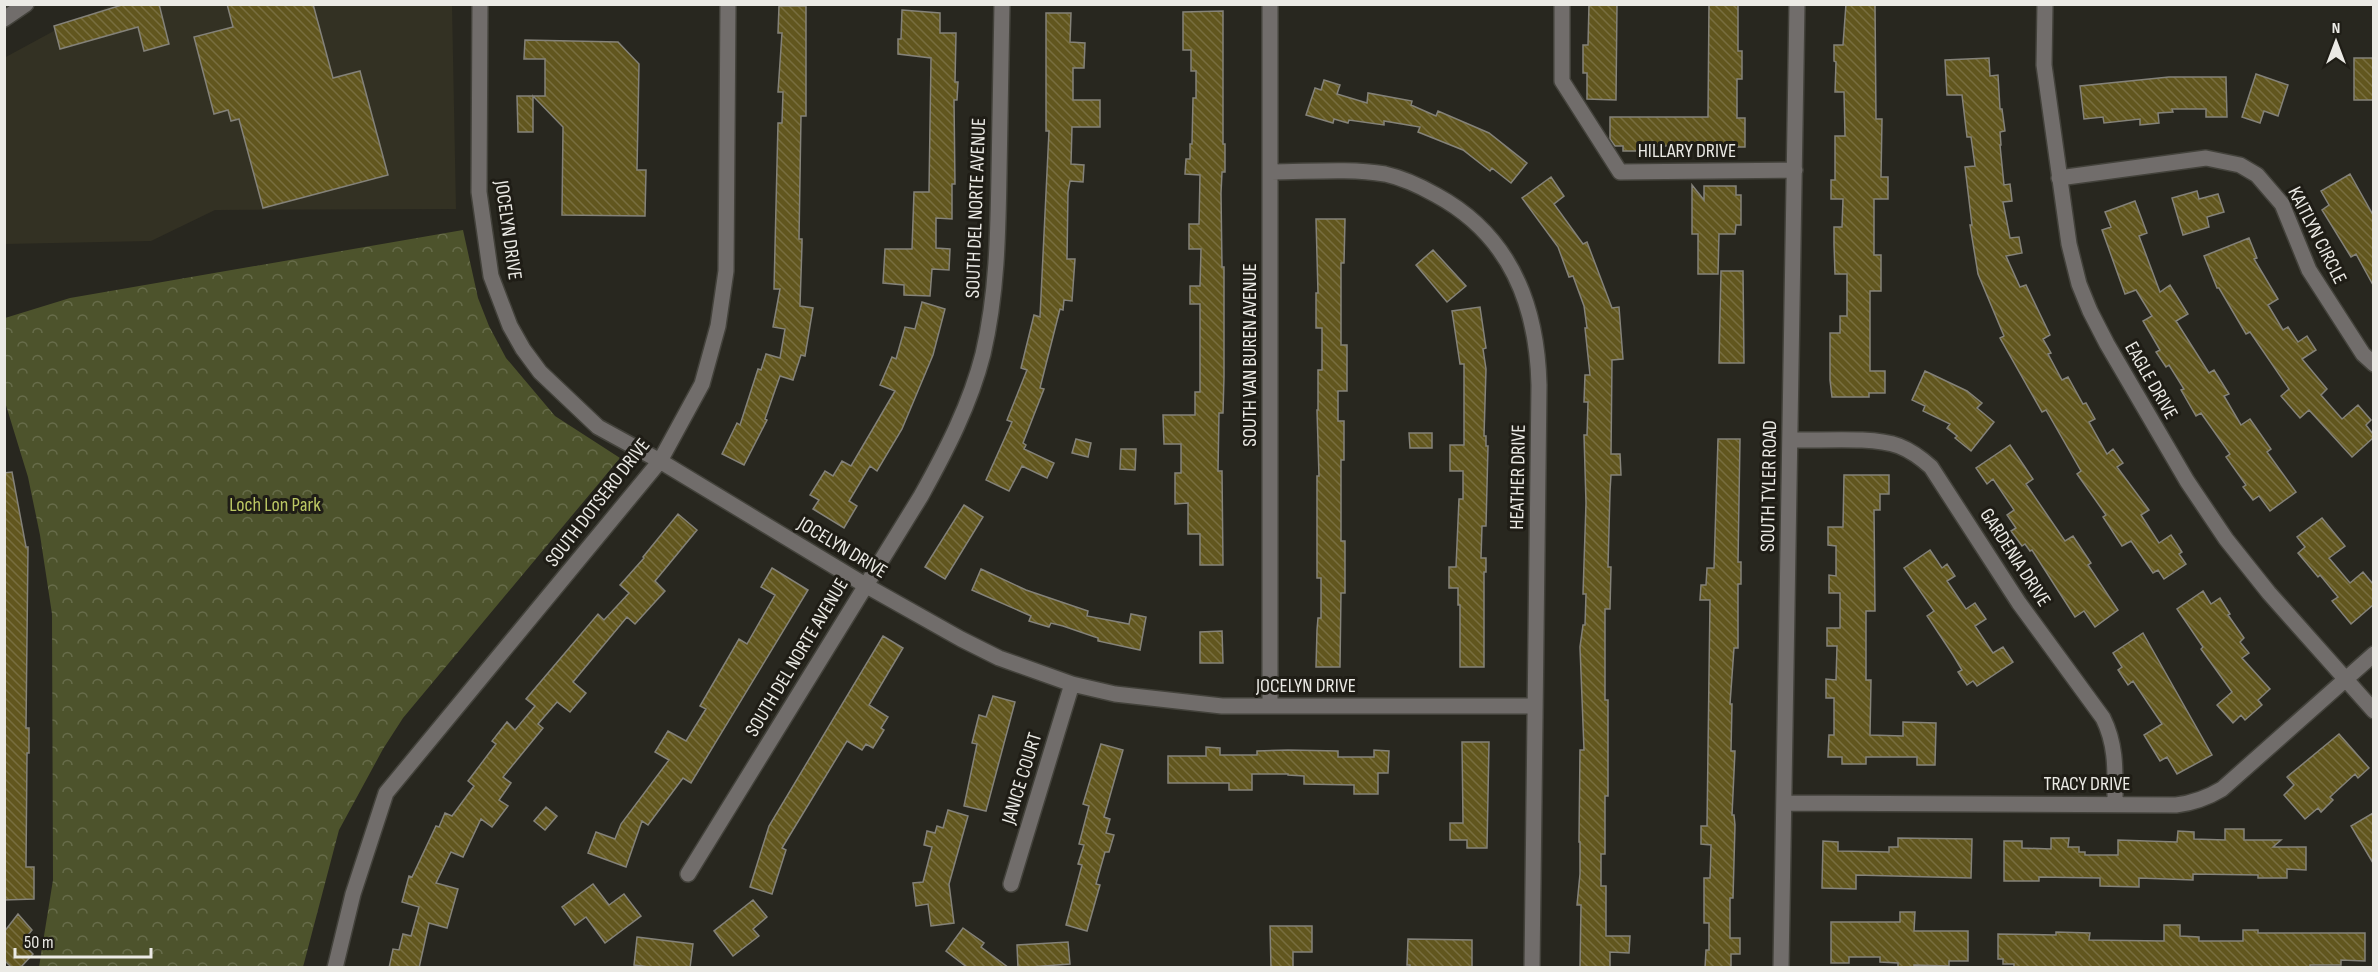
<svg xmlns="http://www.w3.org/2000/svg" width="2378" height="972" font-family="'Sofia Sans Condensed',sans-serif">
  <defs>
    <pattern id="park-crowns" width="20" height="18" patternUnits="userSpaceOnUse" patternTransform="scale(1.5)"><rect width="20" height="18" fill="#4d532c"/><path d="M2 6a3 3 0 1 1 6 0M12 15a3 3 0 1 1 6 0" fill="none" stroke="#676c4a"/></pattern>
    <pattern id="building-back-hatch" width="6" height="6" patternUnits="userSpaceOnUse" patternTransform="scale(1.5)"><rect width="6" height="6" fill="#61561e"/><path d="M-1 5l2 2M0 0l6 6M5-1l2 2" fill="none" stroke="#786e3f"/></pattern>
  </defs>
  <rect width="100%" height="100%" fill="#28271f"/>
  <path fill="#333123" d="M112,5H452L456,209L215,210L151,241L5,244L4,58L63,26Z"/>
  <path fill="url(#park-crowns)" d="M463,230L478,298L489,326L506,358L555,416L620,458L403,718L383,749L339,830L303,967H39L53,880L52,614L40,535L28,477L5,402V318L70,298Z"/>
  <path fill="url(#building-back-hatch)" stroke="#848279" stroke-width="1.5" d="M125,4H159L169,44L144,51L138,27L60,49L54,26Z
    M227,4H313L333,78L360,71L388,175L263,208L239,119L231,121L228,110L214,114L194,37L233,27Z
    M1589,4H1617L1616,100L1587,99V73H1583V45H1588Z
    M1709,4H1738V51H1742V79H1737V118H1745V147H1731V151H1704V146H1652V151H1623V146H1615L1610,139V117H1708Z
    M1846,4H1875L1876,119H1882L1881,177H1888V199H1874V255H1881V291H1870V371H1885V393H1869V397H1832L1830,380V333H1840V316H1847V274H1835L1834,245V227H1842L1843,199H1831V180H1835V136H1845L1844,92H1835L1836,62L1834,61V45H1843Z
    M779,6H806V116H801L799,239H802V244L800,306L813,308L805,356L801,355L793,380L780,376L765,419L767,420L744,465L722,454L737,423L740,425L758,369L761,370L766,354L780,358L785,329L773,327L780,289H774L778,123H782L783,92H778L782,33H778Z
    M902,10L940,13V33H956L955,82H958L957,100H954L955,184H952V219L936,218V248L950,249L949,270L932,269L930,296L904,295V285L883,283L885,249H912L914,192H929L931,58L898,54V39H901Z
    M1223,11V144H1225V172H1222L1221,193L1222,267H1224V377L1223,413H1219L1218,471H1222L1223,565H1200V534H1188V503L1175,504V473H1181V444H1164L1163,415H1195V392H1200V304H1190V286H1200L1201,249H1189V224H1199L1200,175L1185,174L1186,159H1190V144H1192L1193,98H1196V71H1191V50H1183V12Z
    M1046,13H1071L1070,42L1085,43L1084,68H1073V100H1100V127H1072L1071,164L1084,165L1083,182L1070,181L1068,192L1067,259H1075L1072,301L1064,300L1063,310L1060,309L1040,388L1044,389L1023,443L1026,445L1024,449L1054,463L1047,478L1022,466L1009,491L986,480L1012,422L1007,420L1027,370L1021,368L1034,315L1040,317L1049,131H1046Z
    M525,40L618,42L639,64L637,170H646L645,216L562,215L563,127L533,96V132H518L517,96H545V59H524Z
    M1989,58L1990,76L1998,75L2000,109H2002L2005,131L2000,132L2001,145H2000L2004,185L2010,184L2012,201L2003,202L2010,238L2019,237L2022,253L2006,256L2020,287L2026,285L2050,335L2043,339L2051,353L2048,354L2062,380L2068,377L2083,404L2086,403L2095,419L2089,422L2107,454L2113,449L2123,463L2117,467L2149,510L2141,515L2159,543L2171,535L2182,552L2179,554L2186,564L2164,579L2158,570L2153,573L2131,541L2122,546L2103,517L2106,515L2077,474L2081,471L2046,410L2042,412L2000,338L2004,336L1978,274L1970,225H1972L1965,167L1975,166L1971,137H1967L1962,95H1947L1945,60Z
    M2354,58H2373V100H2354Z
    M2256,74L2288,85L2278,116L2264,111L2260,123L2242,117Z
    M2169,77H2226L2227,117H2206V109H2172L2173,112L2158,113L2159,123L2140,125V119L2104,123L2103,117L2084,119L2080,86Z
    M1324,80L1340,85L1337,94L1367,103L1368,93L1412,101L1411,105L1436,116L1438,111L1489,133L1527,163L1511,183L1492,168L1490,171L1463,150L1418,132L1420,127L1384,121V125L1349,120L1348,123L1334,119L1333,123L1306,115L1315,88L1321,90Z
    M2350,174L2373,215V285L2356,254L2351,257L2322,210L2329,205L2321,191Z
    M1551,177L1564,196L1554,204L1583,244L1587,242L1612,308L1619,307L1623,359L1612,360L1611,454H1620L1621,475H1611L1610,491L1608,567H1611L1610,609H1605V700H1608V796H1605V854H1601V886H1606V936H1630L1629,953L1610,952V968H1580L1581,905H1577L1580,874V842H1579L1580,750H1584L1580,647L1583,625H1585L1586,594H1583L1586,503L1584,435H1587L1588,402H1584L1585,375H1590L1585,328H1587L1584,306L1573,276L1569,277L1558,247L1522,198Z
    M1692,185L1704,200V186H1736V195H1741V225H1736L1735,234H1719L1718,274H1698V234H1692Z
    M2197,191L2199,199L2218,194L2224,212L2207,217L2209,227L2183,235L2172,198Z
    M2135,201L2147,233L2139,236L2160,292L2170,285L2188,314L2176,321L2209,373L2214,370L2229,394L2224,396L2241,425L2250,419L2271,449L2267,452L2296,492L2270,511L2259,496L2253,500L2243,487L2246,485L2226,457L2230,454L2201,413L2196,416L2181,390L2184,389L2169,365L2166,367L2156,352L2160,350L2143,321L2152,316L2136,290L2125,294L2102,230L2111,227L2105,212Z
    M1316,219H1345L1344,263H1341V345H1347V391H1338V421H1344V460H1341V541H1345V593H1341L1340,667H1316L1317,630L1318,618H1321V578H1317V476H1319L1317,410H1318V370H1322V328H1316V293H1318Z
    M2249,238L2257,258L2254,259L2278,299L2268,305L2283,330L2288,327L2298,342L2307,336L2316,350L2302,359L2327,389L2321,395L2342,419L2358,405L2371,420L2366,425L2373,434V438L2352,457L2309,410L2300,418L2281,396L2289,389L2250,332L2246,334L2219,288H2217L2204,256Z
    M1433,250L1466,286L1447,302L1416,265Z
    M1721,271H1743L1744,363H1719Z
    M922,302L945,309L933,355L902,429L877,471L870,466L849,501L857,506L844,528L813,509L819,500L810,495L825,471L833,476L842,461L851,466L895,391L880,385L892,357L896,359L905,327L915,329Z
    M1480,307L1486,348L1483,349L1486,369L1484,436H1486V446H1488L1486,526H1482L1481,558H1486V572H1484V667H1460V605H1458V588H1449V567H1456L1459,499H1463V471H1450V445H1464V364H1460L1452,311Z
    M1925,371L1967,391L1982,403L1977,408L1994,422L1971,451L1955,438L1957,436L1947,428L1950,424L1923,411L1925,406L1912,400Z
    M1409,433H1432V448H1410Z
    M1076,439L1091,443L1088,457L1072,453Z
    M1718,439H1740L1738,562H1741V584H1738V648H1734L1730,704H1732L1731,751H1735L1732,815H1734L1735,825L1733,898H1730V938H1740V954H1731V968H1705L1706,950H1709V923H1704V878H1710L1711,845L1701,844V826H1707L1710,600H1700L1701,585H1706L1707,568H1714Z
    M2010,445L2033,479L2026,484L2065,541L2073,536L2091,563L2088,565L2118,610L2095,627L2084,611L2075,617L2032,550L2030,551L2025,544L2022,546L2011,531L2016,528L2007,515L2014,510L1993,479L1987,484L1976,468Z
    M1121,449H1136L1135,470L1120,469Z
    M12,472L26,547H28L26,728H29V753H27L26,867H34V899L4,900V473Z
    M1844,475H1889V494H1880V510H1874L1875,611H1866V680H1871L1870,735L1903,736V722L1936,723L1935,765H1917V757H1866V764H1842V757H1828L1829,735H1834V698H1826V679L1836,680L1837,646H1827V628H1840V593H1829V575L1836,576V546L1828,545V527H1843Z
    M964,505L983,517L945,579L925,567Z
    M678,514L697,530L655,581L665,591L635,624L627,617L573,682L586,693L570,712L557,702L538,724L543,728L503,777L511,783L499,800L508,806L492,827L481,819L463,857L451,852L436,883L458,889L447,928L429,923L419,968H389L393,949L399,950L403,934L411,936L419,907L402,902L409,876L412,877L436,826L439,827L445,813L452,816L474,786L468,781L496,744L492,741L507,722L515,730L535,706L526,699L598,614L604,620L629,593L620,585L644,558L643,557Z
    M2322,518L2345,546L2329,558L2350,583L2363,572L2373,584V605L2351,624L2332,601L2338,597L2320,575L2318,577L2298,553L2305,547L2297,537Z
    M1930,550L1942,568L1947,564L1955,576L1947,581L1966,609L1975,603L1986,619L1975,626L1993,653L2003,647L2013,662L1977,686L1973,681L1967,685L1958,672L1962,670L1953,655L1927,616L1934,611L1904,568Z
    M772,568L808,590L691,783L683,778L648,825L642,821L626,867L588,853L596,832L615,839L621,824L669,760L655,752L668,731L686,741L706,709L700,706L739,639L747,644L775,595L761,587Z
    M981,569L1026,590L1088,611L1087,616L1129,624L1131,614L1146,617L1140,650L1098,641V638L1063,626L1051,623L1049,627L1029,621L1031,616L972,590Z
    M2203,591L2211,604L2220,598L2230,614L2228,615L2244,638L2240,642L2249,653L2242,658L2270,689L2258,700L2262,705L2245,720L2241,715L2233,723L2217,705L2232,692L2201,649L2203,647L2177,609Z
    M1222,631L1223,663H1200V632Z
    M2143,633L2212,755L2177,774L2167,757L2160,761L2144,735L2162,724L2133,681L2128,685L2118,670L2122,667L2113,653Z
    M883,636L903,648L869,705L888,717L881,728L884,730L873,748L866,744L862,750L847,741L782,848L786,850L772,894L750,887L769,826Z
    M993,696L1015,702L986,811L964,806L977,744L972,743L979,715L986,717Z
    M2339,734L2369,768L2358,778L2355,774L2330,797L2333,800L2321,812L2318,808L2305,819L2284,795L2294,785L2287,777Z
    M1462,742H1489L1487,848H1467V840H1450V823H1463Z
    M1101,744L1123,750L1104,817L1110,819L1106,833L1114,835L1109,852H1105L1096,884L1100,885L1087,931L1066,925L1082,865L1078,864L1084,845L1079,844L1089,806L1083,804Z
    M1206,747L1220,748V755H1257V751L1288,750L1338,751V757H1374V750L1389,751L1388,773H1378V794H1354V785L1304,784V776L1288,775V774H1252V790H1229V783H1168V756H1206Z
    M546,807L557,816L545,830L534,821Z
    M948,810L968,816L949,884L954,923L931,926L928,904L916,906L913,883L923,882L932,847L924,845L927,831L935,833L937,826L943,828Z
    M2373,813V863L2351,826Z
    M2225,829H2244V840H2281L2273,847H2306V870L2287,869V878H2258V875L2193,874V880L2139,878V887L2100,886V878L2039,877V881H2004V841H2022V848L2051,849V838H2069L2068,847H2079V852H2085V855H2118V840L2177,842L2178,831L2194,832V839L2225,840Z
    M1898,838L1972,839L1971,878L1856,875V889L1822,888L1823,841L1838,842V851L1889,852V847H1898Z
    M593,884L609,905L624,894L641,916L605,943L586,917L575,925L562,907Z
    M753,900L767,917L753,929L759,936L733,956L714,931Z
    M1900,912H1915L1914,931H1968V961H1949V966L1914,965V968H1898V963L1880,962V957H1849V963H1831V922H1900Z
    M18,914L32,930L28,935L30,938L24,945L33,954L20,968H12L4,960V932Z
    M2164,925H2180V936L2199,937V941H2243V930H2258V933H2365V961L2341,960V965H2310V968H2014V964H2003V959H1998V934L2056,935V932L2090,933L2089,940L2164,941Z
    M1270,926H1312V952H1293V968H1271Z
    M963,928L984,943L981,947L1009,968H968L946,951Z
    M637,937L693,944L690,968H656L634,965Z
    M1408,939L1472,940V968H1410V965H1407Z
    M1068,942L1070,964L1018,968L1017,945Z"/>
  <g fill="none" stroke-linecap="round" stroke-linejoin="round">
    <g stroke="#43423b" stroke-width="18">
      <path id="minor" d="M480,4L479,192L491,276L510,326L523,349L540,372L598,427L660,461L865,585L961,639L999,658L1072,684L1115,694L1222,706H1535
        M1562,4V81L1620,172L1795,170
        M2045,4L2044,65L2069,244L2079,284L2090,311L2107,344L2187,481L2226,539L2269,593L2374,711
        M4,19L26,4
        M1271,172C1308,172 1348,168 1385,174C1403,178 1420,186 1436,195C1510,235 1537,304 1539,385L1532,968
        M2059,178L2206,158L2240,165L2257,175L2282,204L2309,270L2363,354L2374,364
        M1790,440C1820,441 1872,436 1899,446C1912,451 1921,458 1931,467L2019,603L2103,718C2117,746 2115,773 2115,804
        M1270,705V4
        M1784,803L2176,805C2193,803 2207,798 2222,789L2374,654
        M688,874L921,496C946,451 970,405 983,354C997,294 998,235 999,173C1000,117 1001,61 1002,4
        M1011,884L1072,684
        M335,968L353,894L386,793L660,461L702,384L718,326L726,271L728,4
        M1781,968L1797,4"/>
    </g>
    <use href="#minor" stroke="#716d6b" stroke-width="15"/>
  </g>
  <g text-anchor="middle" stroke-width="6" stroke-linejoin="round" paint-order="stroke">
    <g font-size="20" fill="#ebeae5" stroke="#1f1d16">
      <text x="1687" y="157">HILLARY DRIVE</text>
      <text transform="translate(975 208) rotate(-88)" y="7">SOUTH DEL NORTE AVENUE</text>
      <text transform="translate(509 230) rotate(82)" y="7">JOCELYN DRIVE</text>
      <text transform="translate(2318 235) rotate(63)" y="7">KAITLYN CIRCLE</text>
      <text transform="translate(1249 355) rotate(-90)" y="7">SOUTH VAN BUREN AVENUE</text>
      <text transform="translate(2152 380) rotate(60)" y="7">EAGLE DRIVE</text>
      <text transform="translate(1517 477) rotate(-89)" y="7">HEATHER DRIVE</text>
      <text transform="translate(1768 486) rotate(-89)" y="7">SOUTH TYLER ROAD</text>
      <text transform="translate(597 502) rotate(-52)" y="7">SOUTH DOTSERO DRIVE</text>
      <text transform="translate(843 547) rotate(31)" y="7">JOCELYN DRIVE</text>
      <text transform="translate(2016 557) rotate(57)" y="7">GARDENIA DRIVE</text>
      <text transform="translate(796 657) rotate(-59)" y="7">SOUTH DEL NORTE AVENUE</text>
      <text x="1306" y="692">JOCELYN DRIVE</text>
      <text transform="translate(1021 778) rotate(-73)" y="7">JANICE COURT</text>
      <text x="2087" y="790">TRACY DRIVE</text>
    </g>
    <g font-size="20" fill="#bcc864" stroke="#1f1d16">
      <text x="275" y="511">Loch Lon Park</text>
    </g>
  </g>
  <rect width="2378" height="972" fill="none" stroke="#ebeae5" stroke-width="12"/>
  <g transform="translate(2336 42)" stroke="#1f1d16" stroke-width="4.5" paint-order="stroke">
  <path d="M0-4.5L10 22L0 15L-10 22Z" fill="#ebeae5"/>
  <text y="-9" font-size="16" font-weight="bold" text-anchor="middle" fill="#ebeae5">N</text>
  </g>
  <path d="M15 948v9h136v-9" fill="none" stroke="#ebeae5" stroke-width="3"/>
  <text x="24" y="948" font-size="18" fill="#ebeae5" stroke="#1f1d16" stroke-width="4.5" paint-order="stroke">50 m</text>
</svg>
